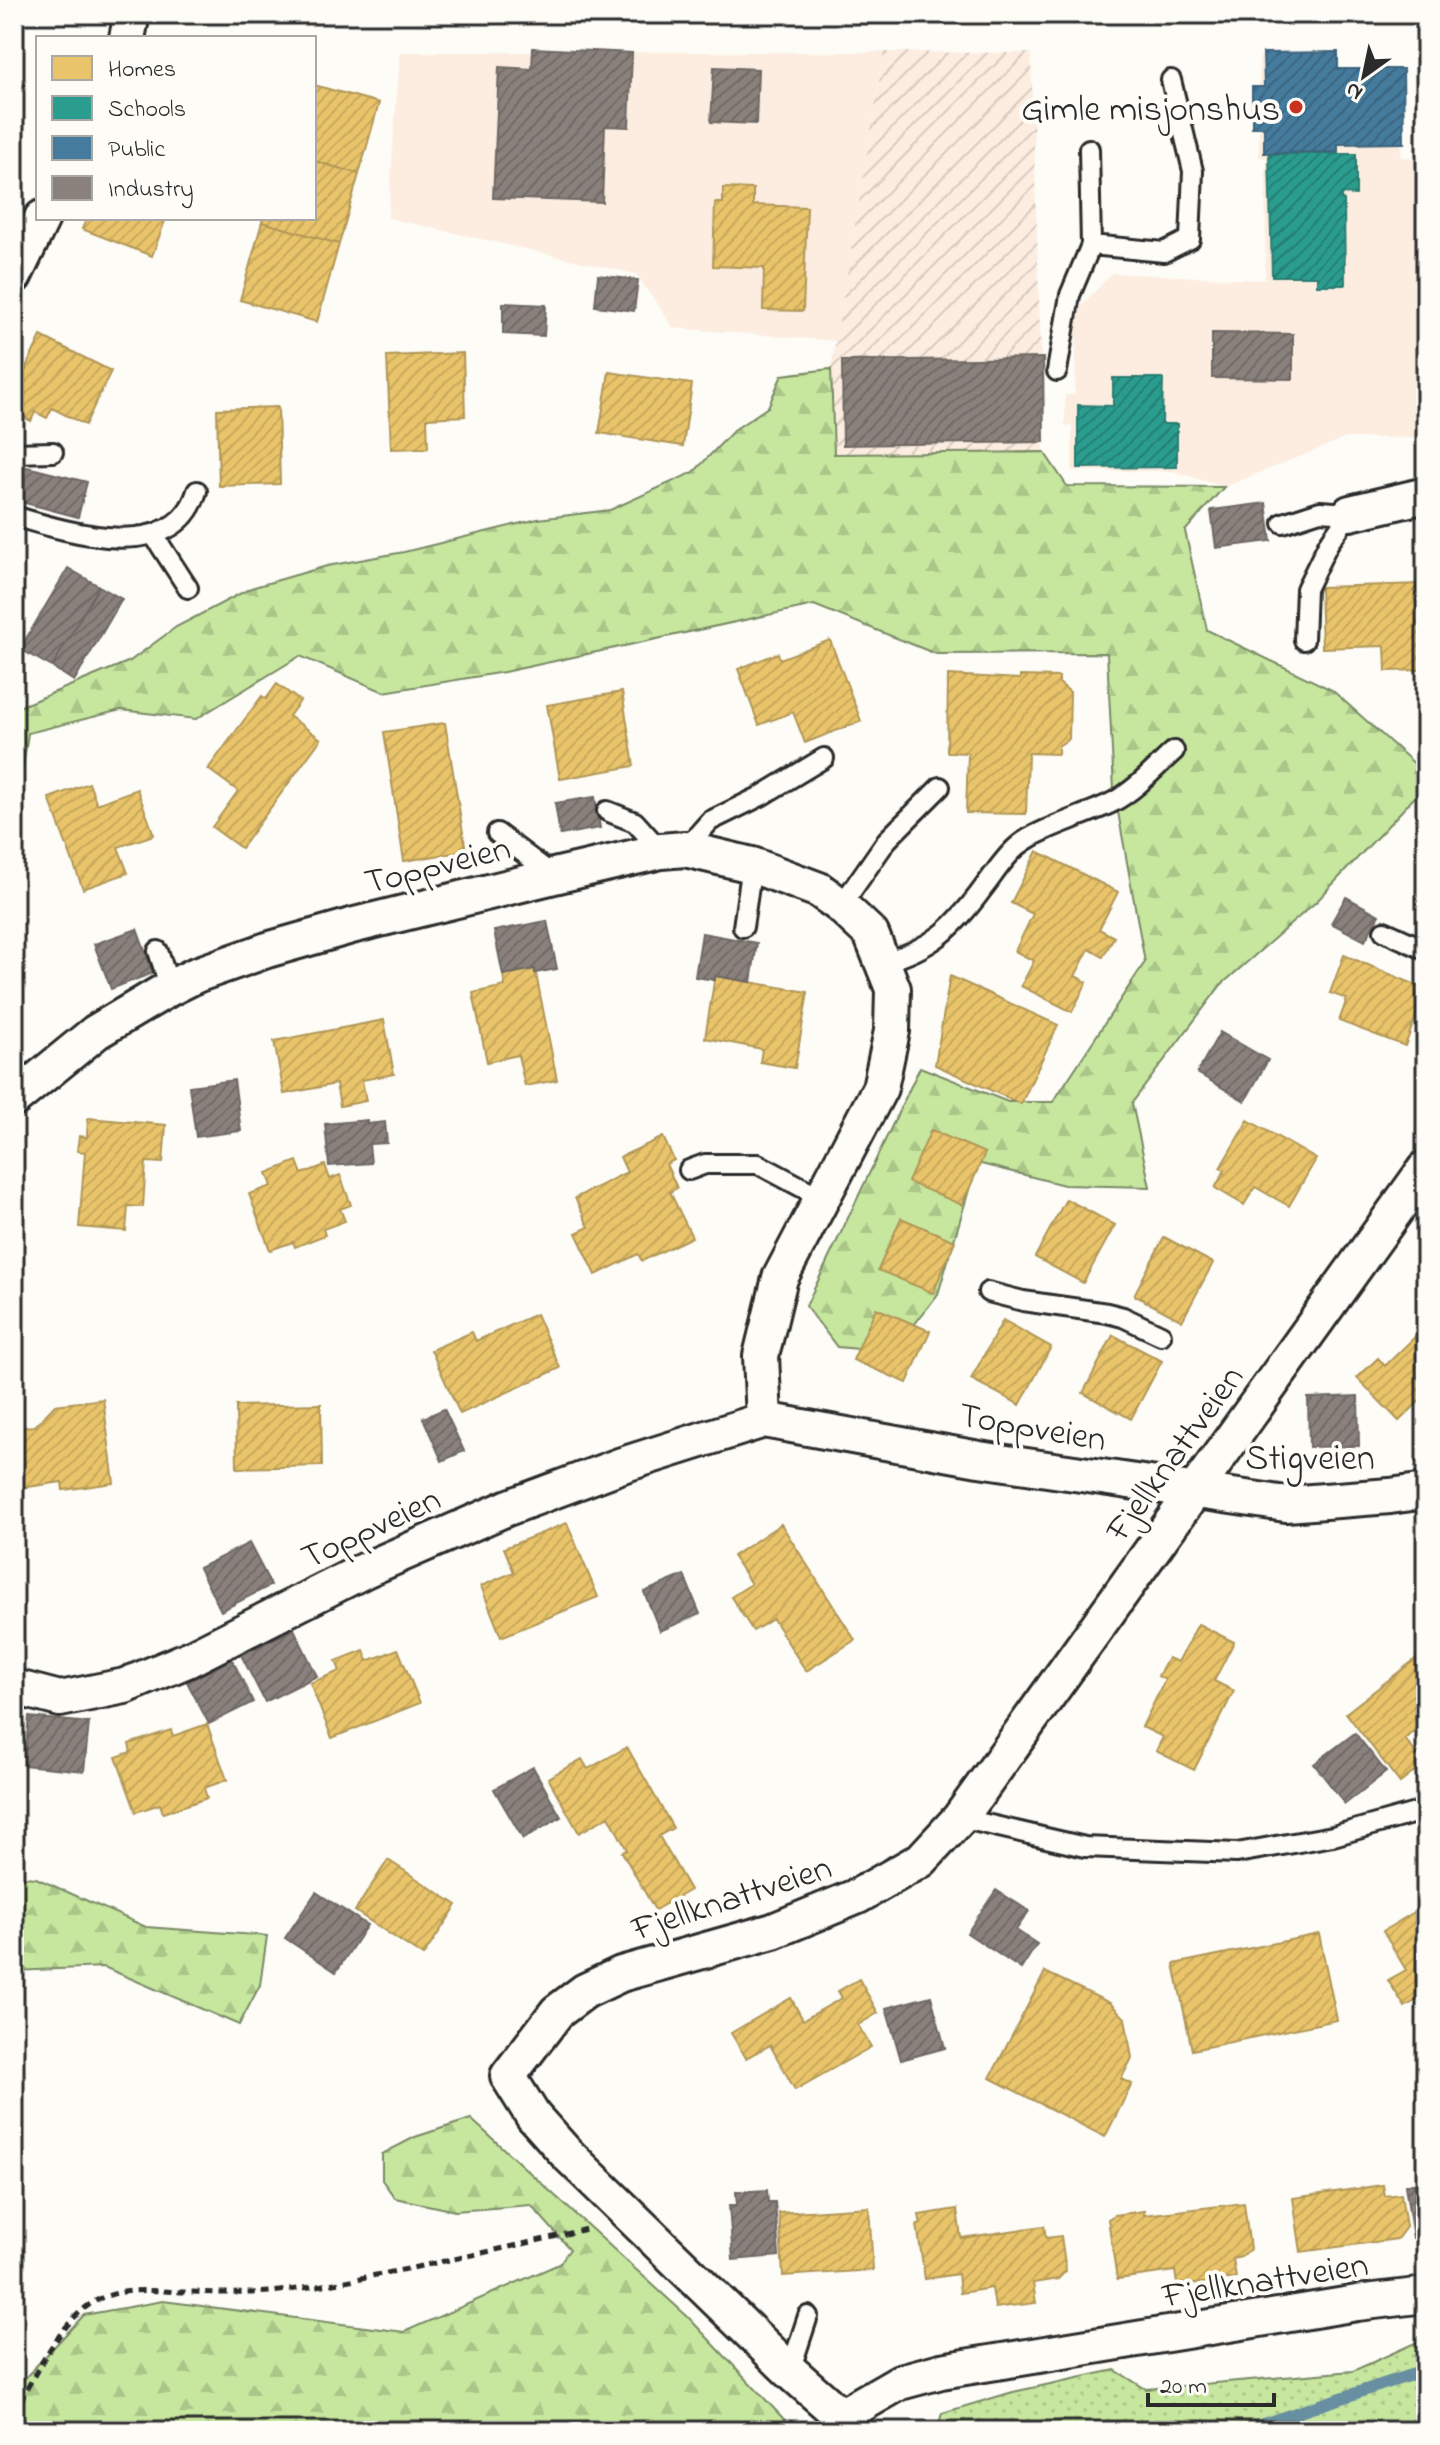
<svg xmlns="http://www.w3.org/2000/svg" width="1440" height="2445" font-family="'Indie Flower',sans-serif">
  <defs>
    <pattern id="industrial-furrows" width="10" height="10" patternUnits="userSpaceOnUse" patternTransform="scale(2)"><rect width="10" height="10" fill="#fcede0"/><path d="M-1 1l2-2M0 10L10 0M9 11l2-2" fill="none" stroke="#d8cbc0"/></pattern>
    <pattern id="grass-dots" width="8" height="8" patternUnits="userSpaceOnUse" patternTransform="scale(2)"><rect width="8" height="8" fill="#c7e79f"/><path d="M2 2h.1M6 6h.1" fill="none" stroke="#abc689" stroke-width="1.8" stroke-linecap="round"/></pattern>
    <pattern id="forest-firs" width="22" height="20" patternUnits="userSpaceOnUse" patternTransform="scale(2)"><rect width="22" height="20" fill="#c7e79f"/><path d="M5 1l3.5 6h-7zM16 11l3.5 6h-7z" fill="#abc689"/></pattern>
    <pattern id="homes-hatch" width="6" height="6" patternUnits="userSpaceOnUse" patternTransform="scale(2)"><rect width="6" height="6" fill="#e9c46a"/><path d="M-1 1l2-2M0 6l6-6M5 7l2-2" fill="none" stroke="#c8a95c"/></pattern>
    <pattern id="schools-hatch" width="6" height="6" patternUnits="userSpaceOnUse" patternTransform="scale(2)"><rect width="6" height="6" fill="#2a9d8f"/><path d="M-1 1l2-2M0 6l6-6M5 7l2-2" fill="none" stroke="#248075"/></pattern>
    <pattern id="public-hatch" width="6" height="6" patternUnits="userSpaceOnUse" patternTransform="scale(2)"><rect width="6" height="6" fill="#457b9d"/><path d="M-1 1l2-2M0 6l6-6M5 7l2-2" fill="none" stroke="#3a6580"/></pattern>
    <pattern id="industry-hatch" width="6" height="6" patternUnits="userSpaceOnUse" patternTransform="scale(2)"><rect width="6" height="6" fill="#8a817c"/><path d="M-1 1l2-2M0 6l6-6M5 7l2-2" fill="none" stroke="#716a66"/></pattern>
  </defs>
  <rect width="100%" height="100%" fill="#fdfcf7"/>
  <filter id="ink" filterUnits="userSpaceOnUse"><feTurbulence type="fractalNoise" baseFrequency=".0125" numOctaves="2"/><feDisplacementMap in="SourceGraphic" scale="16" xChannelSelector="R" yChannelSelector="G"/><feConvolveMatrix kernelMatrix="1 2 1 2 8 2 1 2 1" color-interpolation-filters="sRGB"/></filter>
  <g filter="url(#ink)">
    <path fill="#fcede0" d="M400,52H884L836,341L674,328L636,274L388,218Z
      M1259,56H1334V75L1401,76V157L1426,158V438H1346L1224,487L1173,471H1072V426H1065V395H1075L1077,311L1112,273L1265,280L1266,158L1259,157Z"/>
    <path fill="url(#industrial-furrows)" d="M884,52L1031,53L1044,452L833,454L831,369Z"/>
    <path fill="url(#grass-dots)" stroke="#798965" stroke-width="2" d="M1426,2338V2431H937L942,2413L1013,2392L1115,2370L1146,2389L1353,2371Z"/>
    <path fill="url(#forest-firs)" stroke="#798965" stroke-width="2" d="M831,369L834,454L1044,452L1067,486L1224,487L1185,531L1207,630L1332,690L1426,774V785L1317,901L1221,985L1132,1103L1150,1187L1064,1185L977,1163L938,1294L893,1352L837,1347L806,1306L920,1067L1008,1102H1053L1145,962L1114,790L1107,653L936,654L814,605L504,672L384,692L300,656L196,719L121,710L28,733L14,827V709L130,661L176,627L251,588L327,566L404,552L538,519L610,510L694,472L734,430L768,407L782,375Z
      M14,1876L36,1878L146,1927L267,1936L260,1985L239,2025L104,1967L14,1971Z
      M471,2119L688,2317L795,2431H14V2395L22,2381L84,2315L163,2301L404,2332L559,2264L570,2249L531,2205L455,2211L395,2198L382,2180V2154L415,2137Z"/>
    <path fill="url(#homes-hatch)" stroke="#b09657" stroke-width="2" d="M314,85L379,103L359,174L314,161Z
      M314,161L359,174L339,244L262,222L263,218H314Z
      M723,188L753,189V205L807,207L803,311L763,310L764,268L713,266L715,203H723Z
      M87,218H166L152,256L82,229Z
      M262,222L339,244L317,322L240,300Z
      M41,336L111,371L85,425L52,408L47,418L35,412L31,421L14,412V392Z
      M463,353L465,416L427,418L428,448L391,449L387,356Z
      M609,372L692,384L683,446L599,433Z
      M278,407L280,484L219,486L217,409Z
      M1422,584L1424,670L1386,671L1385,646L1322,648L1320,587Z
      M830,640L861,721L805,743L793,712L759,725L738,669L778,653L780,659Z
      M948,675L1020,679V676L1059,677V683L1070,692L1069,739L1058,746V754L1028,753L1026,814L966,813L968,753L947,752Z
      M277,684L300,701L289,716L321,739L241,848L212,827L238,791L208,769L262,696L266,699Z
      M622,692L634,766L560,779L547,705Z
      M445,723L466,851L404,861L384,732Z
      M89,783L97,804L137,789L154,835L118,847L128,873L83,889L49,798Z
      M1037,851L1118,892L1099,929L1114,937L1103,957L1089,949L1075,976L1087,982L1072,1012L1021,986L1034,961L1015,951L1033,914L1011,903Z
      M1344,955L1426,989L1405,1046L1339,1021L1347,999L1330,993Z
      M14,963L25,965L21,985H23L14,1020Z
      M535,969L557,1080L525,1086L518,1055L487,1062L473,993L505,986L503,975Z
      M715,976L808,992L795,1068L760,1062L762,1049L705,1038Z
      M950,976L1058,1025L1021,1104L935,1065Z
      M384,1020L394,1074L362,1080L366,1101L340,1106L336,1084L284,1094L274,1041Z
      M88,1118L166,1125L163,1163L146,1162L143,1207L128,1206L126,1231L79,1227L85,1152L77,1151L79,1136L87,1137Z
      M1248,1120L1316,1159L1289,1206L1255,1187L1244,1205L1215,1188L1225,1170L1220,1168Z
      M931,1130L985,1153L962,1205L908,1182Z
      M663,1137L674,1160L666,1164L677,1188L670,1192L692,1237L642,1261L638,1254L596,1275L576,1233L589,1227L575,1198L627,1172L620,1157Z
      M297,1161L302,1174L325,1165L330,1179L340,1175L351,1205L340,1209L345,1221L323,1229L325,1235L295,1247L293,1242L270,1250L249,1194L272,1186L267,1173Z
      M1066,1199L1115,1225L1083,1283L1035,1257Z
      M901,1218L955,1241L933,1293L878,1270Z
      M1164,1237L1213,1263L1182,1321L1134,1295Z
      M876,1308L930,1331L907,1383L853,1360Z
      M536,1314L560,1368L460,1414L431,1350L472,1332L476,1341Z
      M1003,1320L1051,1347L1020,1405L971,1379Z
      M1425,1327L1426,1395L1399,1421L1357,1378L1378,1358L1385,1366Z
      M1113,1335L1162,1361L1131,1419L1083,1393Z
      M103,1399L114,1483L63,1490L62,1482L20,1488L14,1428L35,1426L55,1405Z
      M321,1404L322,1466L237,1468L236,1406Z
      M567,1523L598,1597L501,1637L481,1586L514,1572L504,1548Z
      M781,1524L855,1640L806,1671L773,1619L753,1631L731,1597L751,1584L733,1556Z
      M1198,1624L1234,1642L1214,1681L1234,1691L1194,1770L1156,1751L1163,1737L1142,1727L1165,1680L1158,1676L1168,1658L1178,1662Z
      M398,1649L420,1703L332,1738L310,1683L340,1671L336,1661L364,1650L368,1661Z
      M1417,1658L1426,1670V1722L1405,1739L1424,1764L1400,1783L1346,1713Z
      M207,1724L227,1780L204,1788L207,1798L163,1813L160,1804L136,1812L116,1757L131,1752L129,1744L171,1730L173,1736Z
      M627,1747L673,1828L659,1836L690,1890L655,1910L622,1852L627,1850L609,1816L579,1833L548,1778L582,1759L588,1769Z
      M388,1860L457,1905L423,1956L355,1911Z
      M1426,1905V2003L1422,1997L1405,2007L1388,1980L1406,1970L1383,1931Z
      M1319,1934L1337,2020L1192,2050L1174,1964Z
      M1045,1972L1110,2003L1125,2018L1132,2058L1121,2079L1132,2084L1105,2137L990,2078Z
      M859,1979L878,2013L858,2025L871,2047L795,2090L770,2045L746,2058L731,2033L791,1998L803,2020L842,1998L838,1991Z
      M1383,2185L1385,2196L1401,2194L1406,2227L1397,2239L1301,2252L1293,2198Z
      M1244,2203L1250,2249L1241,2257L1233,2259L1236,2278L1182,2286V2283L1177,2284L1175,2271L1117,2279L1108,2219L1115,2215L1144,2211V2215Z
      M869,2207L873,2270L783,2276L779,2213Z
      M957,2209L961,2238L1044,2226L1046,2238L1061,2236L1066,2271L1058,2279L1033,2283L1036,2303L995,2308L992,2288L960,2293L958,2274L925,2279L917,2225L921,2224L919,2215Z"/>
    <path fill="url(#schools-hatch)" stroke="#2a7b71" stroke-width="2" d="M1269,154H1356V195L1341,194V199L1344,200L1345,285H1317V276H1272Z
      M1113,378H1163L1162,424H1177V467L1078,468V405L1113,406Z"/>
    <path fill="url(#public-hatch)" stroke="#3d637b" stroke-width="2" d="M1338,52V69H1403L1404,143L1338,144V152L1264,153V127H1252V87H1264L1263,53Z"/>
    <path fill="url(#industry-hatch)" stroke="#6e6764" stroke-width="2" d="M533,48L632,53L629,127L605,126L602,202L493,198L499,67L532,69Z
      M714,67L758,69L756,124L711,122Z
      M598,275L638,280L634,311L595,306Z
      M503,303L546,305L544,336L503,334Z
      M1212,333L1293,334V379L1212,378Z
      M1043,358L1044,442L843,445L842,361Z
      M23,466L87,482L78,517L14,500Z
      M1266,503L1271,541L1216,548L1211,510Z
      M68,568L99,586L52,667L20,649Z
      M99,586L122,599L74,681L52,667Z
      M595,797L600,828L560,835L555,803Z
      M1346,897L1379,915L1365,941L1331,923Z
      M547,921L557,969L535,973V969L503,975L494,931Z
      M137,929L153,973L111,989L94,944Z
      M702,933L757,943L751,982L715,976V980L695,977Z
      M1220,1032L1268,1060L1245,1101L1197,1073Z
      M234,1080L241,1131L196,1137L189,1086Z
      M367,1120V1124L385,1122L387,1143L369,1144L371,1163L329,1166L325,1124Z
      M1358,1396L1359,1446L1309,1447L1308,1398Z
      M444,1409L464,1451L442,1461L423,1418Z
      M249,1543L271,1585L221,1611L199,1568Z
      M684,1575L700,1614L660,1631L644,1592Z
      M294,1629L317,1676L265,1702L241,1655Z
      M232,1659L253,1702L209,1724L187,1682Z
      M29,1717L89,1723L84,1771L24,1765Z
      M1355,1733L1386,1772L1345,1804L1314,1764Z
      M533,1767L561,1817L523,1839L494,1789Z
      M996,1890L1029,1911L1016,1930L1037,1944L1021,1969L967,1933Z
      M316,1892L367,1925L336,1972L285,1938Z
      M931,1996L945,2048L901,2060L886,2008Z
      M1426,2182V2236L1413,2238L1405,2185Z
      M767,2190L768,2202H775L779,2256L733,2260L729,2205H737L736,2192Z"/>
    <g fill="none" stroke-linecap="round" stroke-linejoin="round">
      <path stroke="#678ea1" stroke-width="12" d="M1234,2431L1254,2427L1426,2370"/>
      <g stroke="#2b2b2b" stroke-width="24">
        <path id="service" d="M1089,149L1091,245L1164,252L1190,239L1193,171L1171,80
          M1057,371L1070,295L1091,245
          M14,453L53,452
          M14,516C67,532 175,566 197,491
          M1283,523L1320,511L1350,513L1328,544L1306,589L1304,640
          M153,534L188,588
          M607,811L635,822L661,851
          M497,833L554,876
          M685,849L710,821L761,796L824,758
          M841,906L887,840L940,787
          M743,927L752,865
          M1384,931L1426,950
          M158,951L170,988
          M884,962C932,949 955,927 984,887C995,873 1005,856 1019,845C1038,829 1088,815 1113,802C1137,789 1155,768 1174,751
          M689,1170L705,1164H758L822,1198
          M988,1292L1023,1301L1107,1313L1123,1317L1161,1335
          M960,1818L1085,1847L1237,1853L1333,1836L1426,1810
          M790,2371L808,2316"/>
      </g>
      <g stroke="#2b2b2b" stroke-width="40">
        <path id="minor" d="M127,38L132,14
          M14,276L42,218
          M1350,513L1426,495
          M14,1099L96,1032L170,988L196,975L267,950L355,925L554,876L661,851L685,849L752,865L819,890L841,906L871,934L893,989L892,1031L880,1088L780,1278L761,1356L764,1420
          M1426,1168L960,1818L921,1860L858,1896L773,1931L621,1974L585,1991L557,2012L508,2076L533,2116L567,2154L790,2371L841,2416L900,2382L941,2371L1357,2303L1426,2295
          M14,1687L60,1699L125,1686L187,1660L365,1570L507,1508L622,1465L764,1420L979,1459L1286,1504L1390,1496L1426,1491"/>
      </g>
      <path stroke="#2b2b2b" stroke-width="5" stroke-dasharray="8 6" stroke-linecap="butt" d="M14,2413C33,2378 60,2321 95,2301C126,2285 157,2292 190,2292C216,2293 244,2294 269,2292C317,2288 365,2277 412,2268C472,2255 531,2243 590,2228"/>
      <use href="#service" stroke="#fdfcf7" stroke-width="18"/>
      <use href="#minor" stroke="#fdfcf7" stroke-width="34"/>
    </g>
  </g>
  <circle fill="#c8321e" stroke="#fdfcf7" stroke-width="3" cx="1296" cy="107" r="8"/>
  <g text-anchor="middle" stroke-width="8" stroke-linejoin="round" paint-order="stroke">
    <g font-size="36" fill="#2b2b2b" stroke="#fdfcf7" text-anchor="end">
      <text x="1280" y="120">Gimle misjonshus</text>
    </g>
    <g font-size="36" fill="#2b2b2b" stroke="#fdfcf7">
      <text transform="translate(437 863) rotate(-14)" y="13">Toppveien</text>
      <text transform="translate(1033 1425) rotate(10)" y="13">Toppveien</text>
      <text transform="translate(1173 1452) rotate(-54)" y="13">Fjellknattveien</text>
      <text x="1310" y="1469">Stigveien</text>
      <text transform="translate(370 1526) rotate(-25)" y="13">Toppveien</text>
      <text transform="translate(731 1896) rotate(-18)" y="13">Fjellknattveien</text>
      <text transform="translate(1265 2278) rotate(-9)" y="13">Fjellknattveien</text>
    </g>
  </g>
  <rect width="1440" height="2445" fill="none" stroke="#fdfcf7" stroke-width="48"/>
  <rect x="24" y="24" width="1392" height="2397" fill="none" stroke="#2b2b2b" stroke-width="3" filter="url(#ink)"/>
  <rect x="36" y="36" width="280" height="184" fill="#fdfcf7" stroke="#a9a8a5" stroke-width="2"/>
  <rect x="52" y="56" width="40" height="24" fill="#e9c46a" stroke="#a9a8a5" stroke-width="2"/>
  <text x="108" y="76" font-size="24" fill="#2b2b2b">Homes</text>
  <rect x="52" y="96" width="40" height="24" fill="#2a9d8f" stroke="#a9a8a5" stroke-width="2"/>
  <text x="108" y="116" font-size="24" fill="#2b2b2b">Schools</text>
  <rect x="52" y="136" width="40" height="24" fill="#457b9d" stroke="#a9a8a5" stroke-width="2"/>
  <text x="108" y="156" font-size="24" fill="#2b2b2b">Public</text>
  <rect x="52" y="176" width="40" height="24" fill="#8a817c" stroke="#a9a8a5" stroke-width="2"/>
  <text x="108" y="196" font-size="24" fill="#2b2b2b">Industry</text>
  <g transform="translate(1364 76) rotate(213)" stroke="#fdfcf7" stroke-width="6" paint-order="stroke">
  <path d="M0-6L14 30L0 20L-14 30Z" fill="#2b2b2b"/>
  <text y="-12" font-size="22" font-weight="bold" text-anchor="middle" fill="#2b2b2b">N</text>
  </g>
  <path d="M1148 2393v12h126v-12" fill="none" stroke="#2b2b2b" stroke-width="4"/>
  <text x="1160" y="2393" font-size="24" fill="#2b2b2b" stroke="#fdfcf7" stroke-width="6" paint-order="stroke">20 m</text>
</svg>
